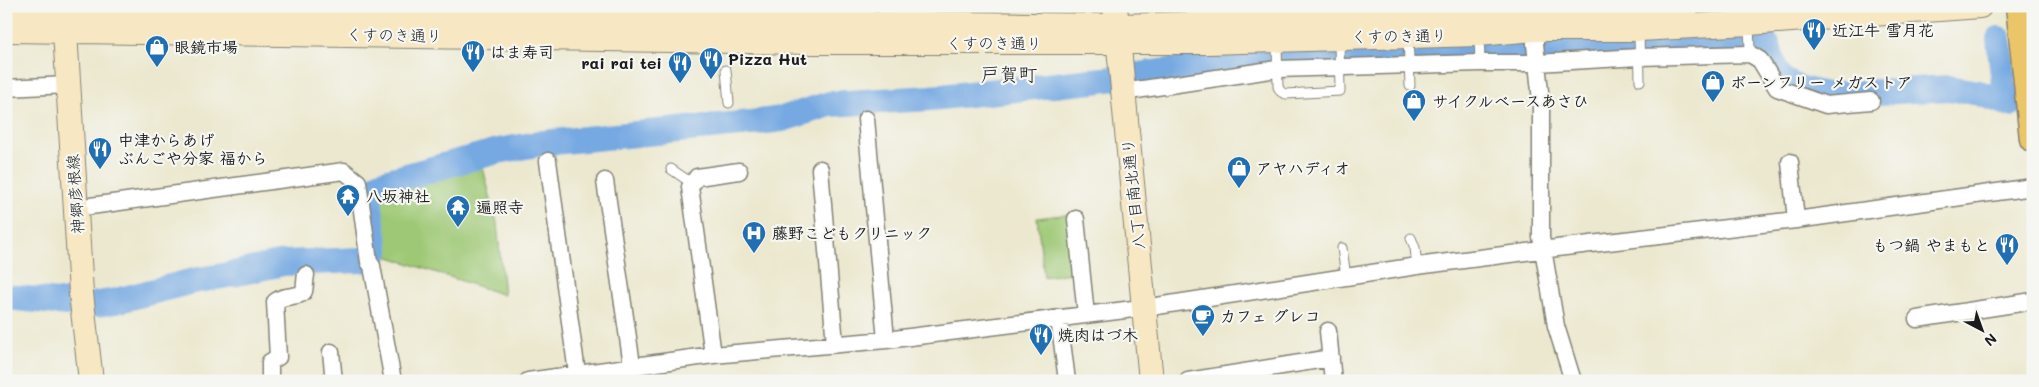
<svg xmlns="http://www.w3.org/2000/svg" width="2039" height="387" font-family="Mali,'Klee One',sans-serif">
  <rect width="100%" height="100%" fill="#f6f6f2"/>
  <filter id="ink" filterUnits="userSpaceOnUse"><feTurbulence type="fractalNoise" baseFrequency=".02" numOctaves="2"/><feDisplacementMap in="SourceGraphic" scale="10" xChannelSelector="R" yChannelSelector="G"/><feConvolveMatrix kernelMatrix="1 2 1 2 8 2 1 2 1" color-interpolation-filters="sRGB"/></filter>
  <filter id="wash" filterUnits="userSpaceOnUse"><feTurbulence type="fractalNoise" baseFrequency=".0096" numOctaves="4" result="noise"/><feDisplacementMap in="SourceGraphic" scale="20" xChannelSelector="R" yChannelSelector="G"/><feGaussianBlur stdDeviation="1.12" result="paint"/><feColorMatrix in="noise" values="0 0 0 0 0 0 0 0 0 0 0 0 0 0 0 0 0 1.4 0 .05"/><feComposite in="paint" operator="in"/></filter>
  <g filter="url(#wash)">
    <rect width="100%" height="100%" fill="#ece8cf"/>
    <path fill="#9ec874" stroke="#5d7248" d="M481,160L497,223L504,295L377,253L382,246L373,200L381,188Z
      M1070,214L1077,272L1044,277L1037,218Z"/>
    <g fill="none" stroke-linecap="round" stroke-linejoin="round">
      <path stroke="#76a9e2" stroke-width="26" d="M1999,39L2006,102
        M6,297L68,303
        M97,304L116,301L193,281L228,275L283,263L362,260L373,256L376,251L369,201L373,191L381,183L498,151L543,143L751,123L782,119L830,104L931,98L1102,80L1252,59L1763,43L1768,46C1771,55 1773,68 1779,76C1789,88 1812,92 1827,95L1948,88L1979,93L2010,104"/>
    </g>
  </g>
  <g filter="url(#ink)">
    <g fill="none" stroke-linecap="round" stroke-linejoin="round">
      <g stroke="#848276" stroke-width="11">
        <path id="lane" d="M1749,25L1750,52
          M1639,31L1640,81
          M1479,34L1480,63
          M1408,36L1410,86
          M1277,42L1278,87L1281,92L1286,94L1340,91L1339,40
          M726,70L729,103
          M671,169L693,184
          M1411,238L1415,248L1417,266
          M1342,248L1346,277"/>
      </g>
      <g stroke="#848276" stroke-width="19">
        <path id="street" d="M1204,6L1207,32
          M1535,18V44L1541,101V237L1556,326L1573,381
          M1734,24L1735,6
          M6,88L68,85
          M1123,92L1277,69L1480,63H1537L1639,57L1750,54L1760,60L1777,88L1826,105L1871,101
          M866,119L886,340
          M548,161L577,373
          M1790,162L1796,220
          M820,169L835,344
          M605,181L632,365
          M76,208L344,171L358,182L369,262L372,266L393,381
          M1076,219L1086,315
          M1059,318L1067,381
          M1917,319L2033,301
          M1328,331L1333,381
          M331,352L334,381
          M713,355L690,187L697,177L739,171
          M270,381V362L278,357L275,302C283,294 301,298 304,291C305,287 305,279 306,275
          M528,381L713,355L886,340L1157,306L1417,266L1565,247L1796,220L2033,187
          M1188,381L1331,358"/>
      </g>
      <g stroke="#848276" stroke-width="26">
        <path id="secondary" d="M1115,6L1151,381
          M6,12L1117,26L1535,15L1688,6
          M64,15L81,293L91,381
          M6,30L810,42H1208L1479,34L1534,29H1639L1750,23L1980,6"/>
      </g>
      <g stroke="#848276" stroke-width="29">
        <path id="primary" d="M2019,6L2033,139"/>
      </g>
      <use href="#lane" stroke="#fff" stroke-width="9"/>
      <use href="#street" stroke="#fff" stroke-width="16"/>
      <use href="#secondary" stroke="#f7e8c3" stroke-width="24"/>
      <use href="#primary" stroke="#ebc669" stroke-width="26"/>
    </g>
  </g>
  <defs>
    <g id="restaurant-pin" transform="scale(1.25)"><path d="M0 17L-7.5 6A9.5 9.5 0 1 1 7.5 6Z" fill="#1f6fb2" stroke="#f6f6f2"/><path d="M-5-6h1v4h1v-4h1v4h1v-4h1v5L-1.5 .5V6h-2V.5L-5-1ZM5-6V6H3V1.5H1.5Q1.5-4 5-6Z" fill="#fff"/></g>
    <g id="shop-pin" transform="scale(1.25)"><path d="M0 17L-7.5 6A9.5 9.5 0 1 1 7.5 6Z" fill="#1f6fb2" stroke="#f6f6f2"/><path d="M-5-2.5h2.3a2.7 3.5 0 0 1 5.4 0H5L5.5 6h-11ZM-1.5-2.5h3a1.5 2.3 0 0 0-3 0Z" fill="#fff"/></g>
    <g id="temple-pin" transform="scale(1.25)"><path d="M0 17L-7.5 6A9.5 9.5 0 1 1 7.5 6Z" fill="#1f6fb2" stroke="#f6f6f2"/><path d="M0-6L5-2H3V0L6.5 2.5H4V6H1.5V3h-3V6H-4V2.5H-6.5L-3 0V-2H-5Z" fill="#fff"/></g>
    <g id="hospital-pin" transform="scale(1.25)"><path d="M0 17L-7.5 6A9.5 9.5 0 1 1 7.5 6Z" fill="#1f6fb2" stroke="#f6f6f2"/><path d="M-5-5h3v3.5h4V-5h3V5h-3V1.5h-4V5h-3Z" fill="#fff"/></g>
    <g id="cafe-pin" transform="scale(1.25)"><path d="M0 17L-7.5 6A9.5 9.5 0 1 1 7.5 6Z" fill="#1f6fb2" stroke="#f6f6f2"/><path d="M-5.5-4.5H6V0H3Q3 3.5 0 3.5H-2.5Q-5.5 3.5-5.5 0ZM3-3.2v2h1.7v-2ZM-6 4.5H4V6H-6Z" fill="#fff"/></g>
  </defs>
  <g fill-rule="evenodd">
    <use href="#restaurant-pin" x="1814" y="30"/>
    <use href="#shop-pin" x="157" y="47"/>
    <use href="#restaurant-pin" x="473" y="52"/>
    <use href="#restaurant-pin" x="711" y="59"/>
    <use href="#restaurant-pin" x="680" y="63"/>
    <use href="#shop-pin" x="1713" y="82"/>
    <use href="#shop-pin" x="1414" y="101"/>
    <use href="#restaurant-pin" x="100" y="149"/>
    <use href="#shop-pin" x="1239" y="168"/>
    <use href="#temple-pin" x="348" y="196"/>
    <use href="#temple-pin" x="458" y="207"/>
    <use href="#hospital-pin" x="754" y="233"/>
    <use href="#restaurant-pin" x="2007" y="245"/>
    <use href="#cafe-pin" x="1203" y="316"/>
    <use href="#restaurant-pin" x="1041" y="335"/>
  </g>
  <g text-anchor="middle" stroke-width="4.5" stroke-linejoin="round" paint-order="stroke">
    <g font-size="16" font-weight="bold" fill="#1c1c1c" stroke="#f6f6f2" text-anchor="start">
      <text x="1832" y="36">近江牛 雪月花</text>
      <text x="174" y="53">眼鏡市場</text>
      <text x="490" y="58">はま寿司</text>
      <text x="728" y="65">Pizza Hut</text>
      <text x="662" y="69" text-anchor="end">rai rai tei</text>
      <text x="1730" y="88">ボーンフリー メガストア</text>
      <text x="1432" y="107">サイクルベースあさひ</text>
      <text x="118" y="146">中津からあげ<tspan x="118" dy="18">ぶんごや分家 福から</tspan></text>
      <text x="1256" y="174">アヤハディオ</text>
      <text x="366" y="202">八坂神社</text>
      <text x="476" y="213">遍照寺</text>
      <text x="772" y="239">藤野こどもクリニック</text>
      <text x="1990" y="251" text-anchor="end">もつ鍋 やまもと</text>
      <text x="1220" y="322">カフェ グレコ</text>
      <text x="1058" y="341">焼肉はづ木</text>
    </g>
    <g font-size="16" fill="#1c1c1c" stroke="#f6f6f2">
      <text transform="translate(394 35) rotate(1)" y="6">くすのき通り</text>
      <text transform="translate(1399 36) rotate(-1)" y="6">くすのき通り</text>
      <text x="994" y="49">くすのき通り</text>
      <text transform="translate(75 194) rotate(-94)" y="6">神郷彦根線</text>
      <text transform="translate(1133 194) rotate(-96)" y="6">八丁目南北通り</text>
    </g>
    <g font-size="19" fill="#1c1c1c" stroke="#f6f6f2">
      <text x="1009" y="81">戸賀町</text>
    </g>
  </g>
  <rect width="2039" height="387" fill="none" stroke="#f6f6f2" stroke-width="25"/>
  <g transform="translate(1982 330) rotate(139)" stroke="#f6f6f2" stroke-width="4" paint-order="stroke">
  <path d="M0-4L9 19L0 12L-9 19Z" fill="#1c1c1c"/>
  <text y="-8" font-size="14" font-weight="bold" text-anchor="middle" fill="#1c1c1c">N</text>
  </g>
</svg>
